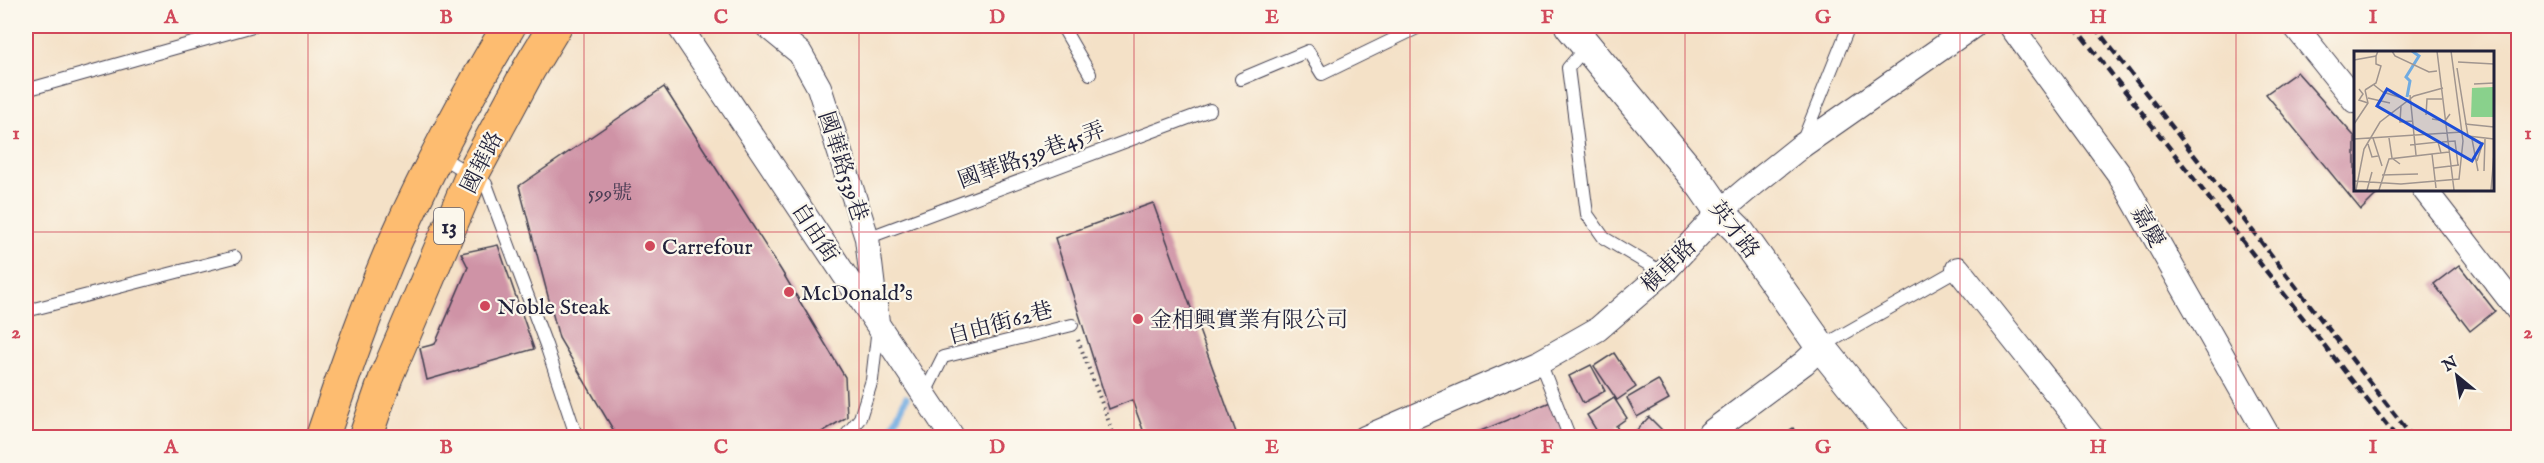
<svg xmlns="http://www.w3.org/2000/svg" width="2544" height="463" font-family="'IM FELL English','Noto Serif TC',serif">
  <rect width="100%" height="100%" fill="#fbf7ec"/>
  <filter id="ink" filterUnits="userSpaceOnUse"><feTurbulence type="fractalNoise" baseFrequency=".0167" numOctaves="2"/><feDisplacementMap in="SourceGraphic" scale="12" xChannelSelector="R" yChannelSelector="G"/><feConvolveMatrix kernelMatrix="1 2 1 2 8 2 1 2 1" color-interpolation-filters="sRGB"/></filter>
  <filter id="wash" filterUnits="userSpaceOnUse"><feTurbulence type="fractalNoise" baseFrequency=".008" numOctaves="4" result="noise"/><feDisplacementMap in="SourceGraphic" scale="24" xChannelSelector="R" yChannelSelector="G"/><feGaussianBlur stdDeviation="1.35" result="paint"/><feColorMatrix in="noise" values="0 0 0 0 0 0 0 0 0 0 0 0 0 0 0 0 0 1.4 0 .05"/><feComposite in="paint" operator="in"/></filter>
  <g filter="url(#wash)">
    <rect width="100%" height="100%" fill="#f4e1c7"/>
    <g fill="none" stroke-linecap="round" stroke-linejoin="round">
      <path stroke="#70abe1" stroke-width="7" d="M887,438L906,398"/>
    </g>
    <g id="blocks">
      <path fill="#cf93a6" d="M2297,72L2355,137V189H2382L2361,210L2266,94Z
        M664,87L781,270L845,377L847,417L812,438H618L559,338L519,186Z
        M1153,203L1238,438H1146L1132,400L1109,409L1055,238Z
        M498,245L534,349L427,380L420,348L435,344L468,267L461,253Z
        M2459,265L2495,311L2470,331L2434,284Z
        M1614,353L1636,387L1617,400L1594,366Z
        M1591,365L1605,391L1583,403L1569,376Z
        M1658,380L1669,399L1637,417L1627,398Z
        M1560,398L1573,430L1555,438L1466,437Z
        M1614,398L1627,418L1616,426L1618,429L1601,438L1587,415Z
        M1649,417L1662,430L1655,438H1629Z
        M1793,428L1799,438H1777Z"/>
    </g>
  </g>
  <g filter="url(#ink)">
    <use href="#blocks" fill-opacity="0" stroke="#423f50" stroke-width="1.5"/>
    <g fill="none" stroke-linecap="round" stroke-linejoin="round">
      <g stroke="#423f50" stroke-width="14">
        <path id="service" d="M1062,26L1090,74
          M1586,47L1568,68L1587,214L1604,238L1663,273
          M1241,79L1308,51L1322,74L1421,26
          M26,90L253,26
          M1803,140L1849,26
          M438,155L486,184L546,345L577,438
          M867,238L1210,110
          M26,311L235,257
          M1821,347L1958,269
          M1540,362L1570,438
          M924,395L943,357L1072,325
          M844,438L860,418L872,380L878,327"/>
      </g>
      <g stroke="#423f50" stroke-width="26">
        <path id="minor" d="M679,26L953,438
          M767,26L800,53L819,87L867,238L877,322
          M2011,26L2119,174L2269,438
          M2295,26L2355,101
          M2424,189L2518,310
          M1958,269L2092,438
          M1710,433L1804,363L1821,347
          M1365,438L1540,362L1598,329L1663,273L1720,212L1746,190L1800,147L1973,26"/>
      </g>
      <g stroke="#423f50" stroke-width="32">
        <path id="tertiary" d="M1570,26L1702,186L1720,212L1738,230L1821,347L1894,438"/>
      </g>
      <g stroke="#423f50" stroke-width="35">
        <path id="primary" d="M322,438C345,371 368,304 396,240C429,167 468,94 509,26
          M365,438L386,377L472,175L529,69L555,26"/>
      </g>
      <path stroke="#423f50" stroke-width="4" stroke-dasharray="1.5 4.5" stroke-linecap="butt" d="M1078,340L1115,438"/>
      <use href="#service" stroke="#fff" stroke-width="12"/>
      <use href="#minor" stroke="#fff" stroke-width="24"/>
      <use href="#tertiary" stroke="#fff" stroke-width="30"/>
      <use href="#primary" stroke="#fdbc6f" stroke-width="33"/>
      <path stroke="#22223b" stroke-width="4.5" stroke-dasharray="9 4.5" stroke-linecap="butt" d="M2074,26L2397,438
        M2094,26L2413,438"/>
    </g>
  </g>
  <path fill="none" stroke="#d1495b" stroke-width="1.5" stroke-opacity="0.55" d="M308,26V438M584,26V438M859,26V438M1134,26V438M1410,26V438M1685,26V438M1960,26V438M2236,26V438M26,232H2518"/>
  <g fill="#d1495b" stroke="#fbf7ec" stroke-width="2">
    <circle cx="650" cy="246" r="6"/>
    <circle cx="789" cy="292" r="6"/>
    <circle cx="485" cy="306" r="6"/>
    <circle cx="1138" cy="319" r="6"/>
  </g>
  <g text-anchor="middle" stroke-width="4.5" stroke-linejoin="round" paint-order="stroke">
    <g font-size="20" fill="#4d3e56">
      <text x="610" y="199">599號</text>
    </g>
    <rect fill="#fbf7ec" stroke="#636270" stroke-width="1.5" x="434" y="208" width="30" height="36" rx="4.5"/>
    <g font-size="21" font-weight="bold" fill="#22223b">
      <text x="449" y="233">13</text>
    </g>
    <g font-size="22" fill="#22223b" stroke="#fbf7ec">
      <text transform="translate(1031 154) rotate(-20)" y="8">國華路539巷45弄</text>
      <text transform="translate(481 162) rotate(-63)" y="8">國華路</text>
      <text transform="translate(844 166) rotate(72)" y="8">國華路539巷</text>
      <text transform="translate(2149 226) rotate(60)" y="8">嘉慶</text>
      <text transform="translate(1735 229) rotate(52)" y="8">英才路</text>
      <text transform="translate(816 232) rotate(57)" y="8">自由街</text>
      <text transform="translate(1668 265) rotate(-44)" y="8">橫車路</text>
      <text transform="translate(1000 322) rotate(-15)" y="8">自由街62巷</text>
    </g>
    <g font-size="22" fill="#22223b" stroke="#fbf7ec" text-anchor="start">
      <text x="662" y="254">Carrefour</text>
      <text x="801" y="300">McDonald's</text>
      <text x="497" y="314">Noble Steak</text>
      <text x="1150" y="327">金相興實業有限公司</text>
    </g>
  </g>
  <g transform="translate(2354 51)">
    <rect width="140" height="140" fill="#f4e1c7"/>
    <path d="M139,36V66H117L118,37Z" fill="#89d18c"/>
    <path fill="none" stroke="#70abe1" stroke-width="3" d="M53,46L56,30L52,26L65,5L58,0"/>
    <path fill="none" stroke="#a0958f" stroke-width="1.5" d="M38,0L41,5L75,21L83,20M83,0L100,139M0,9L22,5L24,0M104,11L140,13M103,17L114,85L140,88M120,33L140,32M20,34L29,41L54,49M5,38L9,43L5,49L14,52M11,39L22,32L27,15L22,13V4M56,44L62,104M14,47L36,52M47,55L46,71L58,70M72,64L73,48H88M78,68L91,70L96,63M0,73L14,52L11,39M111,73L140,76M19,87L28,115M35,87L38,107L46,113M0,88L108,81M118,88L124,120M88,91L101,90L104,114M14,93L18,106L24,105M56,94L84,91L87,102M78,103L82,137M123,110L129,91M80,117L105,114M130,120L131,88M28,124L64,123M0,130L47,133L105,128L109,90L97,0M2,139L10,98L26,71L60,45L89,37M13,139L18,121M25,139L35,108L95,101M137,139L140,103"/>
    <path fill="#1d4ed8" fill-opacity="0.15" stroke="#1d4ed8" stroke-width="3" d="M33,38L128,93L118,110L23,55Z"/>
    <rect width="140" height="140" fill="none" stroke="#22223b" stroke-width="3"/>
  </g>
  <rect width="2544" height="463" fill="none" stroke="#fbf7ec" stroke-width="66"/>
  <g transform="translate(2457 376) rotate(330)" stroke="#fbf7ec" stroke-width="4.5" paint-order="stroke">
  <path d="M0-4.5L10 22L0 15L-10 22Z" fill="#22223b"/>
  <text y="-9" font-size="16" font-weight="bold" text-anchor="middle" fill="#22223b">N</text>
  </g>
  <rect x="33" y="33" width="2478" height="397" fill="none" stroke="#d1495b" stroke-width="2"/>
  <g font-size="20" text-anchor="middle" font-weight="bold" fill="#d1495b">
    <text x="171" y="23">A</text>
    <text x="446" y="23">B</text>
    <text x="721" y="23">C</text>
    <text x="997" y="23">D</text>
    <text x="1272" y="23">E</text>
    <text x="1547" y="23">F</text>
    <text x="1823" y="23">G</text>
    <text x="2098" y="23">H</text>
    <text x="2373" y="23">I</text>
    <text x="16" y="139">1</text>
    <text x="2528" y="139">1</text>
    <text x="16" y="338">2</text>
    <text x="2528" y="338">2</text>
    <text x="171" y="453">A</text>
    <text x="446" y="453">B</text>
    <text x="721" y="453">C</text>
    <text x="997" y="453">D</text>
    <text x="1272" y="453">E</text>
    <text x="1547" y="453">F</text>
    <text x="1823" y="453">G</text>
    <text x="2098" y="453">H</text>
    <text x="2373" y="453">I</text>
  </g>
</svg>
